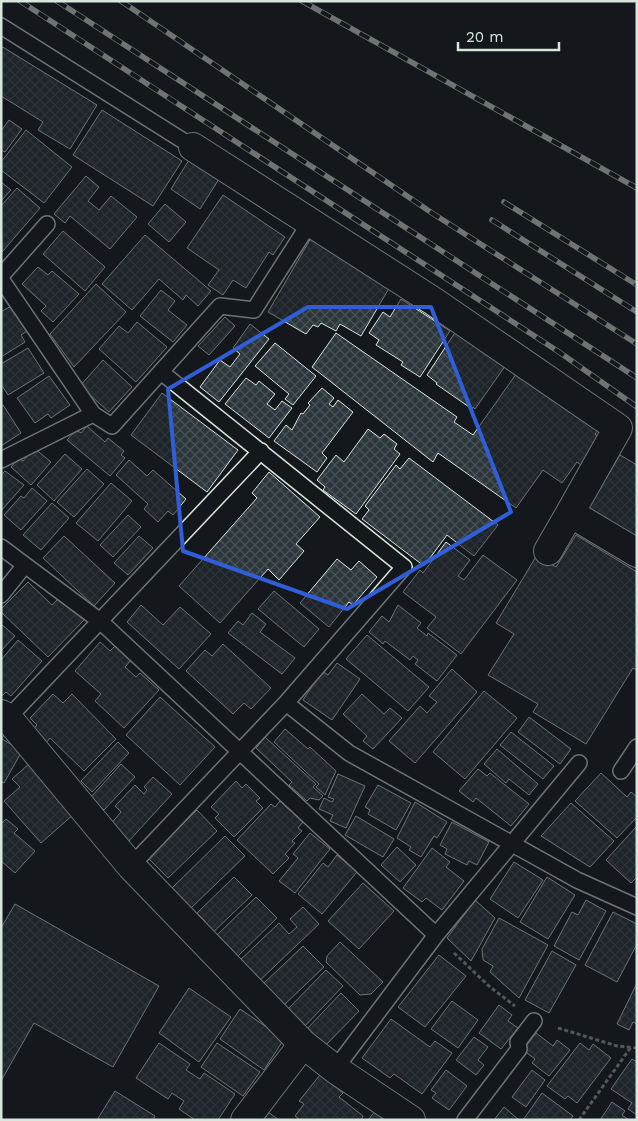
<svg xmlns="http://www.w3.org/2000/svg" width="638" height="1121" font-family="'Work Sans',sans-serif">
  <defs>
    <pattern id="building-cross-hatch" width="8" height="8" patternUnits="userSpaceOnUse" patternTransform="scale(1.25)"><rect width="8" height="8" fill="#2c363c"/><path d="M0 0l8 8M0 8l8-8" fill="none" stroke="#4a5358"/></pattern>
  </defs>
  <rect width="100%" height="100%" fill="#14181c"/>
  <path fill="url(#building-cross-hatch)" stroke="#d8e6dc" d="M1,46L97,105L70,149L38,130L43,122L1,96Z
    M102,110L182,161L153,206L73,155Z
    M9,120L22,129L5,152L1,150V131Z
    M26,130L72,167L44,203L1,170V162Z
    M189,160L219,179L200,209L171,189Z
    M86,176L99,187L88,201L99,210L111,196L137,217L110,249L70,216L65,223L54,214Z
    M1,182L11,190L1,201Z
    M17,188L40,208L2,252L1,206Z
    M223,195L285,237L273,255L269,252L246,288L233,280L223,295L208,285L219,270L187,248Z
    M165,204L186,222L169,242L148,224Z
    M63,231L105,267L85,291L43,254Z
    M145,235L211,291L198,306L186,295L183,300L159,279L132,310L102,284Z
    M311,238L391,285L361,336L340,324L336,331L321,323L318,327L313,325L306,334L268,312Z
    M38,267L48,275L52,271L79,294L53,322L41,311L46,306L22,284Z
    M96,284L126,312L74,367L50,334Z
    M161,290L175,301L168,310L187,325L173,342L140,316Z
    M401,299L450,331L420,377L401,365L403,362L376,345L379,340L369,333L383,312L390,317Z
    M11,306L27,331L21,335L25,342L1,357V312Z
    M225,317L235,326L209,355L198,346Z
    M137,322L167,347L136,382L99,349L119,326L128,333Z
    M250,324L269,339L219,402L200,387L220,360L230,367L240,354L233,348Z
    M458,328L508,362L475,409L473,407L472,409L436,384L437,383L427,375Z
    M336,333L457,417L454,422L473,435L519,370L600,427L595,434L600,438L581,465L577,462L562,483L543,470L516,508L438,453L433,462L312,367Z
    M275,343L316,376L293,405L285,399L289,394L255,366Z
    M28,348L44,373L8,395L1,384V364Z
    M103,360L132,387L109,412L80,386Z
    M49,376L70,405L51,418L48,414L35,423L17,398Z
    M246,378L256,385L259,381L275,394L267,404L275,410L282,401L292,408L269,438L225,404Z
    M322,388L334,398L329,404L333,407L338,400L353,412L322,453L327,458L317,472L274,441L286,425L292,430L301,413L303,414L310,405L308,403Z
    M162,393L238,450L207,492L131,435Z
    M3,405L21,433L1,446V406Z
    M87,426L105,442L108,438L124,451L121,455L125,458L110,476L67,440L76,430L81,433Z
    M368,429L380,438L384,434L397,444L394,449L400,454L356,514L323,490L325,487L317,480L336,455L344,462Z
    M34,448L51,462L31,485L11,467L19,458L23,461Z
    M65,454L82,469L54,501L37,485Z
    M620,455L637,465V547L583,516Z
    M409,458L498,525L474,556L447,535L424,566L362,519L369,510L365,506L396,465L400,469Z
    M129,460L147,476L153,470L186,499L173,515L168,511L158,522L144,509L148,504L116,475Z
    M87,469L104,484L74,517L57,502Z
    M5,471L24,485L1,511V475Z
    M269,472L320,517L296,544L304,551L279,580L268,569L220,623L179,586L257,498L252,493Z
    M111,483L132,501L98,541L76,523Z
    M32,488L47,501L21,530L4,515L21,496L24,498Z
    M52,503L69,518L41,550L23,535Z
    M128,515L141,527L113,557L100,545Z
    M576,535L637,572V670L633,668L586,744L533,712L538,704L488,675L514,634L496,623L537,555L556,567Z
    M64,536L115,583L94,606L43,558Z
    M139,536L153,548L128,575L114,563Z
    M446,542L470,560L458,576L464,580L483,555L517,580L461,654L427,628L436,617L403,592L420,570L423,573Z
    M337,559L351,570L359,561L377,577L353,605L349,602L329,627L300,603Z
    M28,582L52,605L60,597L84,620L48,657L1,612V609Z
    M274,591L319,629L304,647L258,609Z
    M141,605L163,625L180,607L211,634L179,669L127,622Z
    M398,605L421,623L417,628L427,636L428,633L457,655L437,681L415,664L418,660L413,656L410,660L385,641L383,644L369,632L382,616L389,622Z
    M252,613L266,624L260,632L295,658L282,674L228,633L238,621L243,625Z
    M1,624L15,636L1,651Z
    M367,635L429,687L408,711L346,659Z
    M18,640L42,661L11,696L6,692L1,697V660Z
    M100,642L110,651L115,646L131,660L125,667L136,677L140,673L159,690L124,728L95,701L101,694L75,671Z
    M223,644L271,688L251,709L244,703L233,714L186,671L205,650L212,656Z
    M337,663L360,679L332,720L303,700L322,671L328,675Z
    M452,669L477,692L415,763L389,741L420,706L427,713L437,702L429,696Z
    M484,691L517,718L465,779L433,752Z
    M53,694L63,703L72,694L116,739L84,771L50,738L45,744L32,730L37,725L30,718Z
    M362,694L384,714L390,708L402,718L373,749L363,741L367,736L343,714Z
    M160,697L215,747L180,785L126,735Z
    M529,717L571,749L560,764L518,732Z
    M285,729L308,749L310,747L336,771L325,795L316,787L319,784L274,742Z
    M1,731L5,733L2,739L22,751L4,783L1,782Z
    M511,732L554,766L543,779L500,745Z
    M265,737L316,784L313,787L323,796L319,800L310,798L307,801L289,785L292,782L256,748Z
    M118,742L129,753L92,792L81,781Z
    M497,749L538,784L529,795L509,779L506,783L484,764Z
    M29,764L74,814L41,843L4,801L20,787L12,779Z
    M121,764L135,777L104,810L91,797Z
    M478,769L487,776L490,773L529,804L511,826L476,798L473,802L459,791Z
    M601,773L627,797L631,792L637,797V817L617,838L575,801Z
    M338,774L365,786L346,828L330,821L333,815L319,809L324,798L332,802L334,799L328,797Z
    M153,777L172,794L127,843L109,826L121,812L115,806L135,785L144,794L147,790L144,787Z
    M236,781L242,788L246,784L260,798L256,801L263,808L234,837L215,818L219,814L211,807Z
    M378,785L411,803L396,830L368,814L370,810L365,807Z
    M280,801L303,822L298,828L302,831L292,841L295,843L285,854L289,858L273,874L237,840L271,804L275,807Z
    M415,802L447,822L437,838L434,836L421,857L409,850L411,847L397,838Z
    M571,803L614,841L590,867L541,836Z
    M197,810L217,831L168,878L148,858Z
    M356,816L394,839L383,857L345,835Z
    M6,819L18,829L14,833L35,851L15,873L1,861V824Z
    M452,822L489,842L477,865L469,861L467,865L445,854L447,849L440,845Z
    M637,826V877L631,883L606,860Z
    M310,833L330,849L295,893L279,881L298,858L293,854Z
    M225,836L245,856L189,910L170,890Z
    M397,847L416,865L400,882L381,865Z
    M432,848L450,862L446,867L464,881L442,910L426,898L422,902L403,888Z
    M337,855L357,872L322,914L298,894L323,863L328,867Z
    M514,862L543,880L518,918L490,899Z
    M234,877L252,895L207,938L198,928L205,921L197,913Z
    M547,877L575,895L548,939L520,922Z
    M363,883L394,911L359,949L328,921Z
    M256,897L277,918L237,957L216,936Z
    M475,900L495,918L471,961L447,938Z
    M586,900L606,911L579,960L554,946L572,912L578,915Z
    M15,904L159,986L113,1067L34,1023L1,1081V928Z
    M303,907L319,924L255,985L235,965L279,923L289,934L297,927L290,919Z
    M613,912L637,924V944L617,982L585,965Z
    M499,918L548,945L519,998L490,972L493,966L483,960L482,949Z
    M340,942L383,982L371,994L360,995L326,962L327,956Z
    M303,946L324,967L284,1005L263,984Z
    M552,951L576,965L549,1013L525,1000Z
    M439,955L466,976L425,1027L398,1007Z
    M326,970L343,986L303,1028L286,1011Z
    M637,983V1024L633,1022L629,1030L617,1024Z
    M189,988L231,1017L199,1062L159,1033Z
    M341,993L359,1011L324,1047L306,1030Z
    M452,1001L478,1020L458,1048L431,1029Z
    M499,1005L512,1015L508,1021L518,1028L501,1049L479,1033Z
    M240,1009L284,1039L264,1070L220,1039Z
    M391,1019L430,1047L435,1041L452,1053L422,1094L394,1074L390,1078L362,1058Z
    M536,1033L553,1046L557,1040L570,1050L549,1076L532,1063L535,1059L523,1050Z
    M474,1037L488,1047L478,1060L484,1065L476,1075L456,1060Z
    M159,1043L190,1064L186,1070L200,1079L204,1073L235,1094L218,1120H195L179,1109L184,1101L172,1093L168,1099L136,1078Z
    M217,1043L260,1072L243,1096L201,1067Z
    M580,1043L589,1050L593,1044L611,1058L577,1103L568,1096L565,1099L547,1086Z
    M632,1059L637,1062V1115L628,1109L632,1103L611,1089Z
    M446,1070L467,1086L449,1110L432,1098L436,1093L431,1090Z
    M532,1070L545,1080L526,1107L512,1097Z
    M320,1075L343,1093L339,1097L363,1116L361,1120H300L295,1116L304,1104L299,1101Z
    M115,1091L155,1116L153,1120H97Z
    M542,1093L573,1116L570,1120H523Z
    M612,1102L625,1111L622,1115L629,1120H600Z
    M504,1107L519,1120H494Z
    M376,1110L388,1120H368Z
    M268,1112L279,1120H262Z"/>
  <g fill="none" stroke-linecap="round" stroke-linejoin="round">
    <g stroke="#d8e6dc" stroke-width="18">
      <path id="lane" d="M1,26L193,147
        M1,276L47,224
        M1,279L93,414L112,426L220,306L254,310L311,221
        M1,460L93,414
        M1,547L25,565L1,595
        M25,565L100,621L436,935
        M286,703L349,753L577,880L637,907
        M8,718L261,451
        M621,771L637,747
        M131,866L286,703L404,567L161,372
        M335,1069L436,935L579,763
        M465,1120L519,1049L518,1042L534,1021"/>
    </g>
    <g stroke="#d8e6dc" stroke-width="30">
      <path id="street" d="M193,147L433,301L618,428L570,513L637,553
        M548,551L570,513
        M1,714L8,718L131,866L303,1044L335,1069L411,1120
        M245,1120L303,1044"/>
    </g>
    <path stroke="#9da8a2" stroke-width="3" stroke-dasharray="4 2.5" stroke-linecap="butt" d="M454,953L490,987L515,1006
      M558,1028L617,1046L637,1048
      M579,1120L631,1047"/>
    <use href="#lane" stroke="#14181c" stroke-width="15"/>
    <use href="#street" stroke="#14181c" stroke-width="28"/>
    <g stroke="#d8e6dc" stroke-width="5.5">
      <path id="rail" d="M20,1L559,352L637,407
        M57,1L637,378
        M121,1L432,213L637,344
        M302,1L637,188
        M504,202L637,285
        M492,220L637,312"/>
    </g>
    <use href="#rail" stroke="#14181c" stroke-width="4" stroke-dasharray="11" stroke-linecap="butt"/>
  </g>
  <path d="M0 0H638V1121H0ZM308,307H431L511,512L347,609L183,551L168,389Z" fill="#14181c" fill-opacity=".55" fill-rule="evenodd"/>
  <path fill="none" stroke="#305dd8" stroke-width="4" stroke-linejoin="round" d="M308,307H431L511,512L347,609L183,551L168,389Z"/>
  <rect width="638" height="1121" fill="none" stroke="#d8e6dc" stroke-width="5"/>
  <path d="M458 42v8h101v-8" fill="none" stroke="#d8e6dc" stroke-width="2.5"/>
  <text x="466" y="42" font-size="15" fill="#d8e6dc" stroke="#14181c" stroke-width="4" paint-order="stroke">20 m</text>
</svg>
